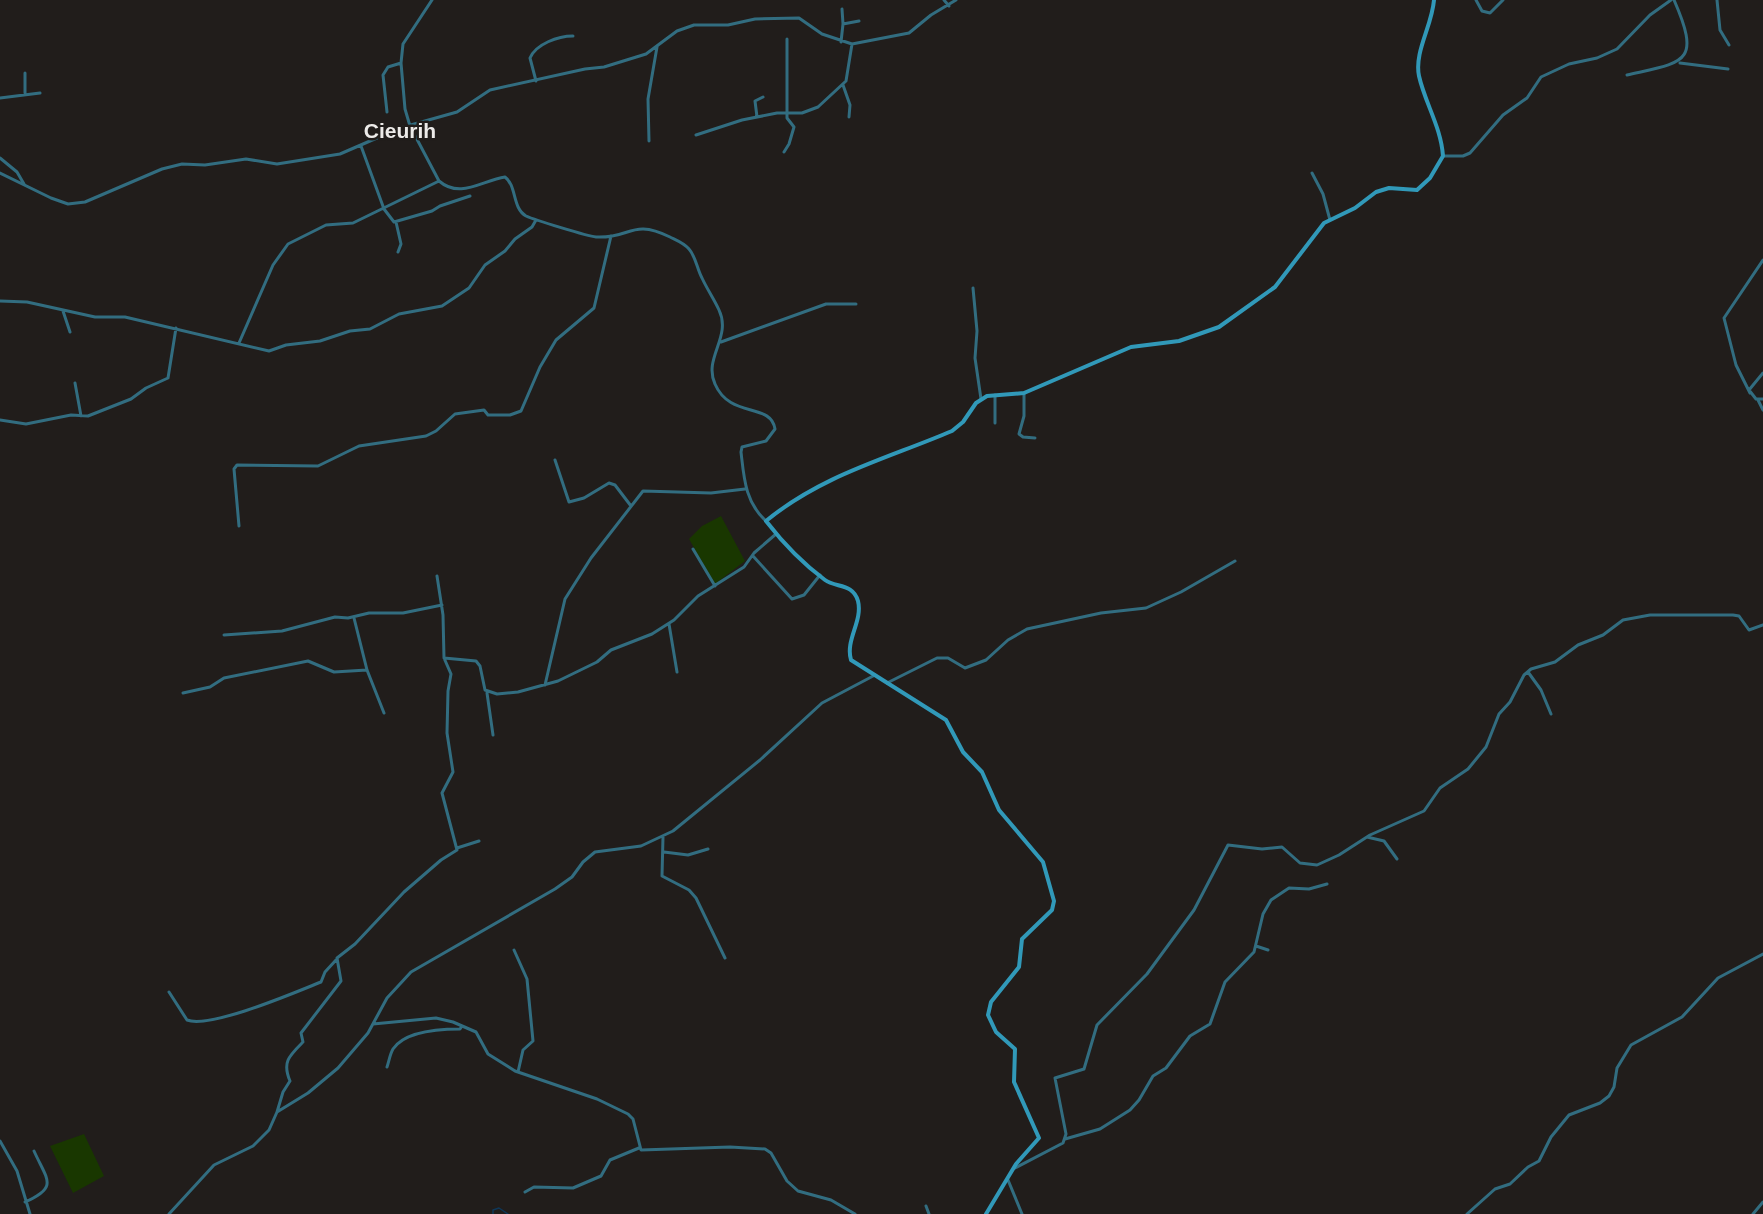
<svg xmlns="http://www.w3.org/2000/svg" width="1763" height="1214" font-family="Helvetica,sans-serif">
  <rect width="100%" height="100%" fill="#211d1b"/>
  <path fill="#193700" d="M721,516L745,561L715,584L689,539L702,526Z
    M84,1134L104,1176L73,1193L50,1146Z"/>
  <g fill="none" stroke-linecap="round" stroke-linejoin="round">
    <path stroke="#0f3758" stroke-width="1.5" d="M493,1214V1210L499,1208L508,1214"/>
    <path stroke="#326d80" stroke-width="3" d="M432,0L403,44L401,63L405,109L410,126L439,181C460,199 481,181 505,177C517,186 512,208 526,216C535,220 587,236 596,237C631,239 631,218 670,237C676,240 684,243 689,249C696,257 697,269 702,278C707,289 714,299 719,310C732,337 703,358 715,384C730,419 771,402 775,429L766,441L742,447L741,452C744,478 745,502 766,521
      M944,0L949,6
      M1476,0L1482,11L1490,13L1503,0
      M1717,0L1720,30L1729,45
      M842,9L843,24
      M841,42L843,24L859,21
      M1680,63L1728,69
      M1627,75C1684,62 1702,64 1674,0
      M536,81L530,58C536,44 558,36 573,36
      M843,85L850,105L849,117
      M25,93V73
      M0,98L40,93
      M387,112L383,75L388,67L401,63
      M757,117L755,101L763,97
      M696,135L742,120L777,113H802L818,107L846,81L852,44
      M649,141L648,99L657,47
      M361,146L384,209L394,222L432,211L440,206L470,196
      M784,152L789,144L794,127L787,118V39
      M1443,156H1463L1470,153L1503,115L1527,98L1541,77L1569,64L1597,58L1617,49L1650,15L1671,0
      M0,158L17,172L24,184
      M0,173L51,198L68,204L85,202L162,169L182,164L205,165L246,159L277,164L340,154L400,128L457,112L490,90L585,69L604,67L646,54L677,31L694,25H728L755,19L799,18L822,34L852,44L909,33L931,15L956,0
      M1312,173L1323,194L1330,220
      M396,222L401,244L398,252
      M973,288L977,331L975,358L981,399
      M0,301L27,302L95,317H125L269,351L286,345L320,341L350,331L370,329L399,314L442,306L469,288L485,265L505,251L515,239L532,227L536,220
      M63,311L70,332
      M721,342L826,304H856
      M239,343L273,265L288,244L326,225L353,223L439,181
      M1763,373L1749,390L1756,399H1763
      M75,383L81,416
      M1024,393V416L1019,434L1023,437L1035,438
      M1750,393L1736,365L1724,318L1763,260
      M995,395V423
      M1758,400L1763,410
      M0,420L26,424L71,415L88,416L131,399L146,388L168,378L176,328
      M555,460L569,502L584,498L609,483L615,485L631,506
      M239,526L234,469L237,465L318,466L359,446L426,436L436,431L455,414L484,410L488,415H510L521,411L540,367L556,340L594,308L611,236
      M693,549L715,586
      M753,556L792,599L804,595L820,575
      M354,618L367,670L384,713
      M669,624L677,672
      M224,635L282,631L335,617L348,618L369,613H403L442,605
      M444,658L476,661L480,666L485,690L497,694L518,692L558,681L597,662L611,650L652,634L674,620L698,596L744,567L754,553L776,534
      M1528,672L1541,690L1551,714
      M887,683L937,658H948L965,668L986,660L1008,640L1027,629L1101,613L1146,608L1181,592L1235,561
      M545,685L565,599L591,558L643,491L711,493L745,489
      M183,693L210,687L224,678L308,661L334,672L367,670
      M487,693L493,735
      M663,837L662,876L689,890L696,898L725,958
      M1367,837L1384,841L1397,859
      M457,848L479,841
      M664,852L688,855L708,849
      M1256,946L1268,950
      M514,950L527,979L533,1041L523,1050L518,1072
      M169,992L187,1020C210,1029 296,992 321,982L325,972L336,960
      M373,1024L436,1018L453,1022L476,1032L488,1054L515,1071L597,1099L628,1114L633,1119L641,1150L730,1147L765,1149L771,1153L787,1181L798,1191L831,1200L855,1214
      M387,1067C389,1061 390,1054 393,1049C405,1031 441,1029 460,1029L462,1026
      M277,1112L283,1092L290,1081C282,1062 289,1056 303,1042L301,1033L341,981L337,958L355,944L404,892L441,860L457,850L442,793L453,772L447,733L448,691L451,674L444,658L443,615L437,576
      M1065,1139L1100,1129L1130,1110L1139,1100L1153,1076L1166,1068L1190,1036L1210,1024L1225,982L1254,952L1263,914L1271,900L1289,888L1309,889L1327,884
      M0,1141L17,1171L30,1214
      M1015,1168L1063,1143L1066,1134L1055,1078L1084,1069L1097,1025L1147,974L1194,910L1228,845L1262,849L1282,847L1300,863L1317,865L1339,855L1370,835L1424,811L1440,788L1468,769L1486,747L1499,714L1510,702L1524,675L1531,669L1555,662L1578,645L1603,635L1623,620L1650,615H1733L1739,616L1749,630L1763,625
      M1008,1180L1022,1214
      M525,1192L534,1187L573,1188L601,1176L610,1160L639,1148
      M25,1202C59,1187 47,1180 34,1151
      M926,1206L929,1214
      M169,1214L214,1165L253,1146L269,1130L277,1112L308,1093L338,1068L368,1033L387,998L411,972L555,889L572,877L583,862L595,852L641,846L673,831L760,760L822,703L875,675
      M1467,1214L1495,1189L1510,1184L1528,1167L1539,1161L1551,1137L1569,1115L1600,1103L1609,1096L1614,1087L1617,1068L1631,1045L1682,1017L1718,978L1763,954
      M1753,1214L1763,1202"/>
    <path stroke="#3199b9" stroke-width="4" d="M986,1214L1016,1164L1039,1138L1014,1082L1015,1049L996,1032L988,1015L991,1002L1019,967L1022,939L1052,910L1054,901L1043,862L999,810L982,772L963,752L946,720L851,660C845,640 863,621 858,601C853,583 836,588 825,580C802,563 783,543 766,521C822,475 886,459 952,431L963,422L976,403L987,396L1024,393L1131,347L1179,341L1219,327L1275,287L1324,223L1355,208L1376,192L1389,188L1417,190L1430,178L1443,156C1441,127 1425,103 1419,76C1414,52 1432,26 1434,0"/>
  </g>
  <g text-anchor="middle" stroke-width="5" stroke-linejoin="round" paint-order="stroke">
    <g font-size="21" font-weight="bold" fill="#edebe9" stroke="#211d1b">
      <text x="400" y="138">Cieurih</text>
    </g>
  </g>
</svg>
